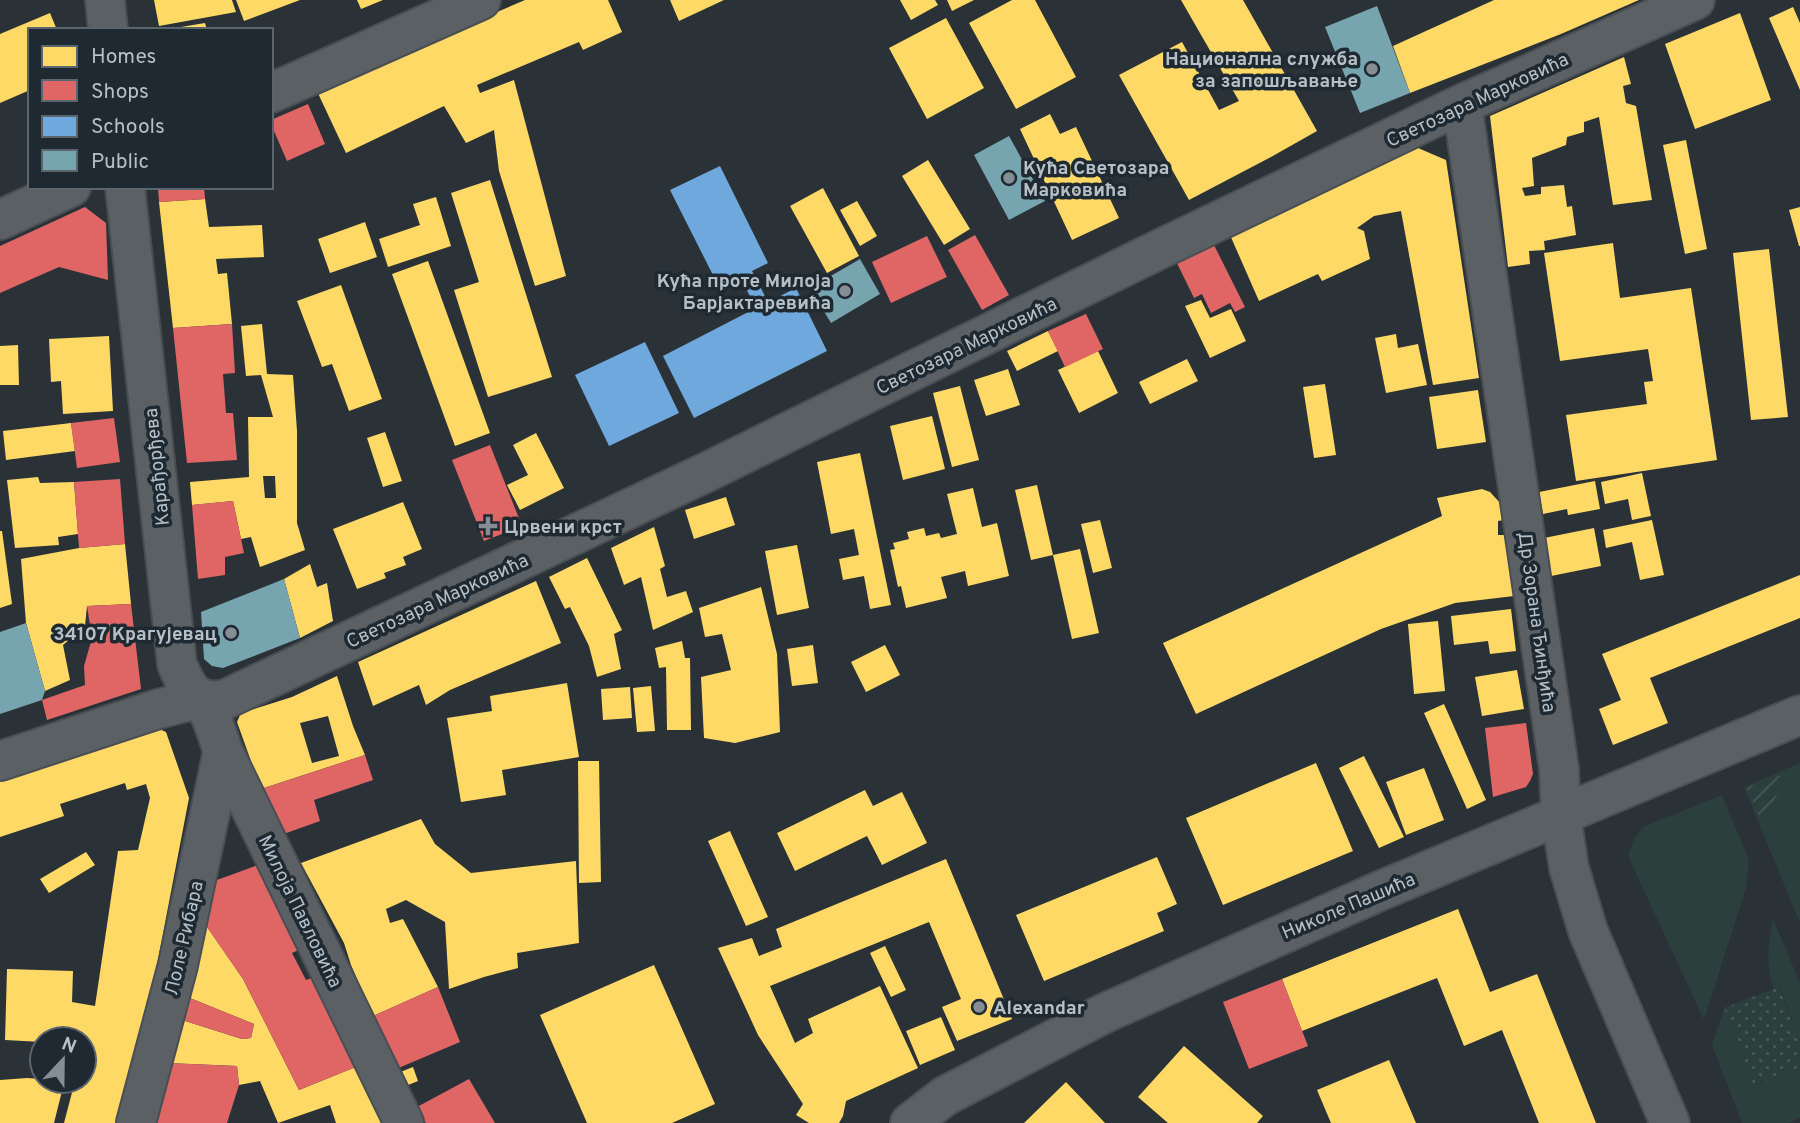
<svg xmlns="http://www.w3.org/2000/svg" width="1800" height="1123" font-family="Overpass,sans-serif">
  <defs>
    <pattern id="park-dots" width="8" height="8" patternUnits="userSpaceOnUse" patternTransform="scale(1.75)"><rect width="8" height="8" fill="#2b3f3d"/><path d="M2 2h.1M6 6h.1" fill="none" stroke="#485958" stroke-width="1.8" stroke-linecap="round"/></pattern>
    <pattern id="garden-furrows" width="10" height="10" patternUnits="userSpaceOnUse" patternTransform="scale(1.75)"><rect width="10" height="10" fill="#2b3f3d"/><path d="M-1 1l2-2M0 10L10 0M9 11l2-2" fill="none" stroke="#485958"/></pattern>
  </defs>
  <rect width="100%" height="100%" fill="#2b3237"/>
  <path fill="#2b3f3d" d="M1800,763V923L1744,787Z
    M1722,795L1749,860L1746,888L1704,1020L1628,856L1634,839L1643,827Z
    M1773,919L1800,983V1041L1780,987L1774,989C1765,965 1768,944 1773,919Z
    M1724,1008L1754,1086L1800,1068V1118L1788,1123H1742L1712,1045Z"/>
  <path fill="url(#park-dots)" d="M1779,987L1800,1041V1068L1754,1086L1724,1008Z"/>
  <path fill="url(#garden-furrows)" d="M1777,775L1784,779L1763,825L1747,788Z"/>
  <path fill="#ffd966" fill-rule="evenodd" d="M154,0H232L236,12L159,26Z
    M236,0H300L244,21Z
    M357,0H383L361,9Z
    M525,0H608L622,32L583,50L579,42L477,85L480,93L514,80L566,276L535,286L499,171L494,130L466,143L444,106L346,153L316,89Z
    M670,0H724L679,21Z
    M900,0H935L938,5L911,20Z
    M947,0H974L952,11Z
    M1012,0H1035L1076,77L1016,109L969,23Z
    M1181,0H1243L1317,131L1271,157L1189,200L1119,75L1182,42L1219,110L1239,101Z
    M1494,0H1639L1561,34L1410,93L1393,46Z
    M1793,7L1800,23V90L1769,18Z
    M50,13L57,30H30V90L0,103V34Z
    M1740,13L1771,100L1695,129L1665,44Z
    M946,18L984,88L927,119L889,48Z
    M205,23L207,30H175V28Z
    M1624,57L1631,84L1623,86L1626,103L1636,106L1652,200L1613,205L1599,117L1584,122V132L1567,137L1566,145L1532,158L1534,186L1522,188L1525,196L1541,194V187L1564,185L1567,207L1572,206L1576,235L1544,241L1545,250L1529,251L1530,264L1508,267L1490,116Z
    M1050,114L1060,134L1076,127L1119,218L1072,240L1020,129Z
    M1686,140L1707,249L1685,254L1663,145Z
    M1418,148L1446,160L1479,378L1433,385L1401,211L1374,216L1357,228L1364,231L1370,259L1322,281L1318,274L1259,301L1230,235Z
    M928,160L970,229L944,245L902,176Z
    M490,180L552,377L488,397L454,290L479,282L451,193Z
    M823,188L859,256L827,273L790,206Z
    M436,197L451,246L388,267L379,239L420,225L413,204Z
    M205,199L209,227L262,225L264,257L216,259L218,274L227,273L232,324L173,328L159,202Z
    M857,201L877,236L860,246L840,210Z
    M1800,207V246H1799L1789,210Z
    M365,222L377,257L330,273L318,239Z
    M1613,243L1620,298L1691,288L1717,460L1576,481L1566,415L1647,404L1644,382L1653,381L1648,349L1560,361L1544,253Z
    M1769,249L1788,417L1751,420L1733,253Z
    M428,261L490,433L455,446L392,274Z
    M341,285L382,399L349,411L332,364L322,367L297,301Z
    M1201,300L1210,318L1231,309L1246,341L1210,358L1185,306Z
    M262,324L267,374L293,375L297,431V523L305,550L260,567L251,537L241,539L233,501L192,505L190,482L249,477L248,417H273L261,375L246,376L241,326ZM263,476H275L276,498H265Z
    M1048,331L1058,351L1017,371L1007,351Z
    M1396,334L1398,348L1418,344L1427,385L1386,393L1375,338Z
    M109,336L113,411L63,414L61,381L51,382L49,339Z
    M18,345L19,385H0V346Z
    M1098,351L1118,393L1079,413L1058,370Z
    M1187,359L1198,381L1150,404L1139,382Z
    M1008,369L1020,405L986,416L974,380Z
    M1325,384L1336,455L1314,458L1303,387Z
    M960,386L979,460L952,467L933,393Z
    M1478,390L1486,442L1437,449L1429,397Z
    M932,416L945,469L903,480L890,426Z
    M71,423L75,451L6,460L3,431Z
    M385,432L402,481L383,487L367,438Z
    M536,433L564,488L520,510L507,485L528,475L513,445Z
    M860,453L891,605L870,609L864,576L843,580L839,559L859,555L854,529L831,534L817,462Z
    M1642,473L1651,516L1632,520L1628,499L1605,504L1601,482Z
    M38,477L40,483L74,482L78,534L58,537L59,545L15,548L7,480Z
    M1595,481L1600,509L1568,515L1567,509L1543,514L1539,492Z
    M1037,485L1053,555L1031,560L1015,490Z
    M973,488L982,527L997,523L1009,576L968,586L965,571L941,577L947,598L906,608L901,586L898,587L890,550L895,549L893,543L909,539L907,532L924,528L926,536L939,533L941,538L957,534L947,494Z
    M1482,489L1490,492L1502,505L1504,520L1498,521V535H1506L1514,596L1455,603L1381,629L1196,714L1163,643L1442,516L1437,498Z
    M726,497L735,525L694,539L685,510Z
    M403,502L422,549L403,557L406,565L384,573L386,578L357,589L333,529Z
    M1100,520L1112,568L1093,573L1081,524Z
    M1652,520L1664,575L1640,580L1632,542L1606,548L1603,530Z
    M654,527L665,566L660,569L667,597L686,591L693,612L653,630L641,577L624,585L611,548Z
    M1594,528L1601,566L1551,576L1544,538Z
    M0,531H2L12,604L0,608Z
    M125,544L131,604L87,606L85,626L63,645L70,680L45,691L26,623L21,559L79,548Z
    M797,545L809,608L777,615L765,551Z
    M1080,549L1099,633L1072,639L1053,555Z
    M587,558L622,630L614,634L621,669L597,677L589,646L570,607L565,609L549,577Z
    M310,564L317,587L327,583L333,621L300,638L284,579Z
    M1800,575V618L1650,678L1668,723L1613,745L1599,709L1621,700L1602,654Z
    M536,581L561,643L450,690L426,705L419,685L373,706L358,662Z
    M761,587L777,654L780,732L735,743L704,738L701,677L731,670L722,634L705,637L699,608Z
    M1511,609L1516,651L1490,654L1488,641L1454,645L1451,616Z
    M1438,621L1445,691L1414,694L1408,624Z
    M682,641L685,658H690L691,730H667L666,667L659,668L655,648Z
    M813,645L818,683L792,686L787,649Z
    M885,645L900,675L866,692L851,662Z
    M1517,670L1524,709L1482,716L1475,677Z
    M337,676L353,726L365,755L261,789L237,722L241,713L292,697ZM328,716L339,756L312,763L300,723Z
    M567,683L579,757L502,770L506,795L461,802L447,718L492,711L490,696Z
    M651,686L655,731L637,732L633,688Z
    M630,687L632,718L603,720L601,689Z
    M1444,704L1486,800L1467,809L1424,713Z
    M154,727L166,732L189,798L155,975L118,1123H64L75,1081H84L85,1042H84V1039H42V1042L5,1040L7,969L73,971L72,1002L95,1006L118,851L138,850L150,798L146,784L127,790L125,783L60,804L64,816L0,837V780Z
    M1364,756L1404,837L1379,848L1339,768Z
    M578,761H599L601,882L579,883Z
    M1316,763L1353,851L1223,905L1186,818Z
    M1424,768L1444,820L1406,835L1386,782Z
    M865,790L873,806L902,792L927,843L882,865L867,836L795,871L777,833Z
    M421,819L435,844L471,873L576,861L579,943L517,953L518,968L484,977L449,989L445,922L406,900L386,909L390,923L403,919L438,987L373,1016L351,965L344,943L301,863Z
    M730,831L768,917L746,926L708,841Z
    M86,852L95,865L49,893L40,879Z
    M1157,857L1177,904L1157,913L1164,931L1044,981L1016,915Z
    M946,859L1012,1019L957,1041L942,1007L961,999L929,922L770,986L795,1043L813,1033L808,1019L880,986L918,1068L846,1101L843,1116L839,1123H809L796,1115L803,1104L758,1035L718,948L752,938L759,956L782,947L776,929Z
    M1458,909L1490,992L1537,974L1596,1123H1539L1502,1030L1464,1046L1437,978L1302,1031L1282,979Z
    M205,924L243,979L299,1090L363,1064L390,1123H336L330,1105L278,1123L260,1081L239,1085L237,1066L167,1063L179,1019L242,1039L251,1038L254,1024L185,996Z
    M885,946L906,990L891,997L870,953Z
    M654,965L715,1104L672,1123H587L540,1015Z
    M941,1017L955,1050L920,1065L906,1031Z
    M1184,1046L1263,1116L1257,1123H1168L1138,1097Z
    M1389,1060L1416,1123H1331L1317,1090Z
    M413,1067L418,1081L403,1087L398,1073Z
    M27,1078L42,1079V1081H53L63,1087L54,1123H0V1080Z
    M1066,1082L1105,1123H1024Z"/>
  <path fill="#e06666" d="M308,104L325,144L287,161L271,124V120Z
    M158,187H204L205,199L159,202Z
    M85,207L106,223L108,280L59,267L0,293V246Z
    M975,235L1009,295L982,310L948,250Z
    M927,236L947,277L891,303L872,262Z
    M1213,243L1245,307L1235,312L1230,303L1211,313L1202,294L1194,298L1176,261Z
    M1086,314L1103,349L1065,367L1048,331Z
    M232,324L235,373L223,374L226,413H233L237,460L187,463L173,328Z
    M114,418L120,462L77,468L71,423Z
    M490,445L522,526L484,541L452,460Z
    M120,479L125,544L79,548L74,482Z
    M233,501L244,553L225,557V575L198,579L192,505Z
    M131,604L141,689L47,720L42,700L85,685L84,666L92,638L87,606Z
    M1526,723L1533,774L1530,781L1526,787L1493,797L1485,728Z
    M365,755L373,780L314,800L320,821L278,836L261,789Z
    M266,862L307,946L292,953L306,980L320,975L363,1064L299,1090L243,979L205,924L217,880Z
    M1282,979L1308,1046L1249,1069L1223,1002Z
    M438,987L460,1042L396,1069L373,1016Z
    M185,996L254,1024L251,1038L242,1039L179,1019Z
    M167,1063L237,1066L239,1085L227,1123H151Z
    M469,1079L495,1123H426L417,1107Z"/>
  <path fill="#6fa8dc" d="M720,166L768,263L752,271L768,302L796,288L827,351L694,418L663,356L756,308L740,277L719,287L670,190Z
    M645,342L679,413L609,446L575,375Z"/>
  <path fill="#76a5af" d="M1377,6L1410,93L1360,113L1325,27Z
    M1009,136L1045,201L1009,220L974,155Z
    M860,259L880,294L831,323L810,288Z
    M284,579L300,638L223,668L212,666L204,659L201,612Z
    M26,623L45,691L42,700L0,714V632Z"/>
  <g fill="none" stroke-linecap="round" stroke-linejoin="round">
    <g stroke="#494e52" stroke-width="42">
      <path id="minor" d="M105,0L108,30
        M271,93L481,0
        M1462,104L1559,769L1561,816L1569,868L1588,931L1670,1123
        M125,187L177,664C187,688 195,706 226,699L707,472L1156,251L1462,104L1695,0
        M0,220L71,187
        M0,761L158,709L201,698L212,719L223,751L404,1123
        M136,1123L178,965L223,751
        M910,1123L945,1096L1105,1013L1382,890L1800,715"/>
    </g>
    <use href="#minor" stroke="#5b6065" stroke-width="38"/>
  </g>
  <g fill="#858e95" stroke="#1f2931" stroke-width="2.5">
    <circle cx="1372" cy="69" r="7"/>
    <circle cx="1009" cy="178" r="7"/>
    <circle cx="845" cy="291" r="7"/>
    <path d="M484.5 515.5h7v7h7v7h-7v7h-7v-7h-7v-7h7z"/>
    <circle cx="231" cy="633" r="7"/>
    <circle cx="979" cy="1007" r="7"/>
  </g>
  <g text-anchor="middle" stroke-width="7" stroke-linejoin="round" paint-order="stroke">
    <g font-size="19" font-weight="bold" fill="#b5bfc7" stroke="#1f2931" text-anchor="end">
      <text x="1358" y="65">Национална служба<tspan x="1358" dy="22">за запошљавање</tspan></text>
      <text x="1023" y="174" text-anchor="start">Кућа Светозара<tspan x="1023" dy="22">Марковића</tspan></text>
      <text x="831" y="287">Кућа проте Милоја<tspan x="831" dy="22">Барјактаревића</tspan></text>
      <text x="504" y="533" text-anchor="start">Црвени крст</text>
      <text x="217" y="640">34107 Крагујевац</text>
      <text x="993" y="1014" text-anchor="start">Alexandar</text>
    </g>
    <g font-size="19" fill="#b5bfc7" stroke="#1f2931">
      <text transform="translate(1477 99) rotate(-25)" y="7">Светозара Марковића</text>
      <text transform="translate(966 345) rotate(-26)" y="7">Светозара Марковића</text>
      <text transform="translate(156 467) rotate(-96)" y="7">Карађорђева</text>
      <text transform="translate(437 600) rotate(-25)" y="7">Светозара Марковића</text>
      <text transform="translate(1538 622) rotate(82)" y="7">Др Зорана Ђинђића</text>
      <text transform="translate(1348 905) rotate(-23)" y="7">Николе Пашића</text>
      <text transform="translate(301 911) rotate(64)" y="7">Милоја Павловића</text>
      <text transform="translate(183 938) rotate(-77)" y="7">Лоле Рибара</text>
    </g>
  </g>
  <rect x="28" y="28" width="245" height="161" fill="#1f2931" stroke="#5b656d" stroke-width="2"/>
  <rect x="42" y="46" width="35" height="21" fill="#ffd966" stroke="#5b656d" stroke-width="2"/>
  <text x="91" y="63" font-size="21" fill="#b5bfc7">Homes</text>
  <rect x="42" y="80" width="35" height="21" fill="#e06666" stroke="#5b656d" stroke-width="2"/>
  <text x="91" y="98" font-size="21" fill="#b5bfc7">Shops</text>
  <rect x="42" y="116" width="35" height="21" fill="#6fa8dc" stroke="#5b656d" stroke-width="2"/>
  <text x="91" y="133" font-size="21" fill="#b5bfc7">Schools</text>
  <rect x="42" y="150" width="35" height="21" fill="#76a5af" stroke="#5b656d" stroke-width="2"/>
  <text x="91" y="168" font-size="21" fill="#b5bfc7">Public</text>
  <g transform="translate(63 1060) rotate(22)"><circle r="33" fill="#1f2931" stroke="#5b656d" stroke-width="2"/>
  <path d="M0-5L12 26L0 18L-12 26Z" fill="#858e95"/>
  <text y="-10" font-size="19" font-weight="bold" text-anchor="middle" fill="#b5bfc7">N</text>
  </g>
</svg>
